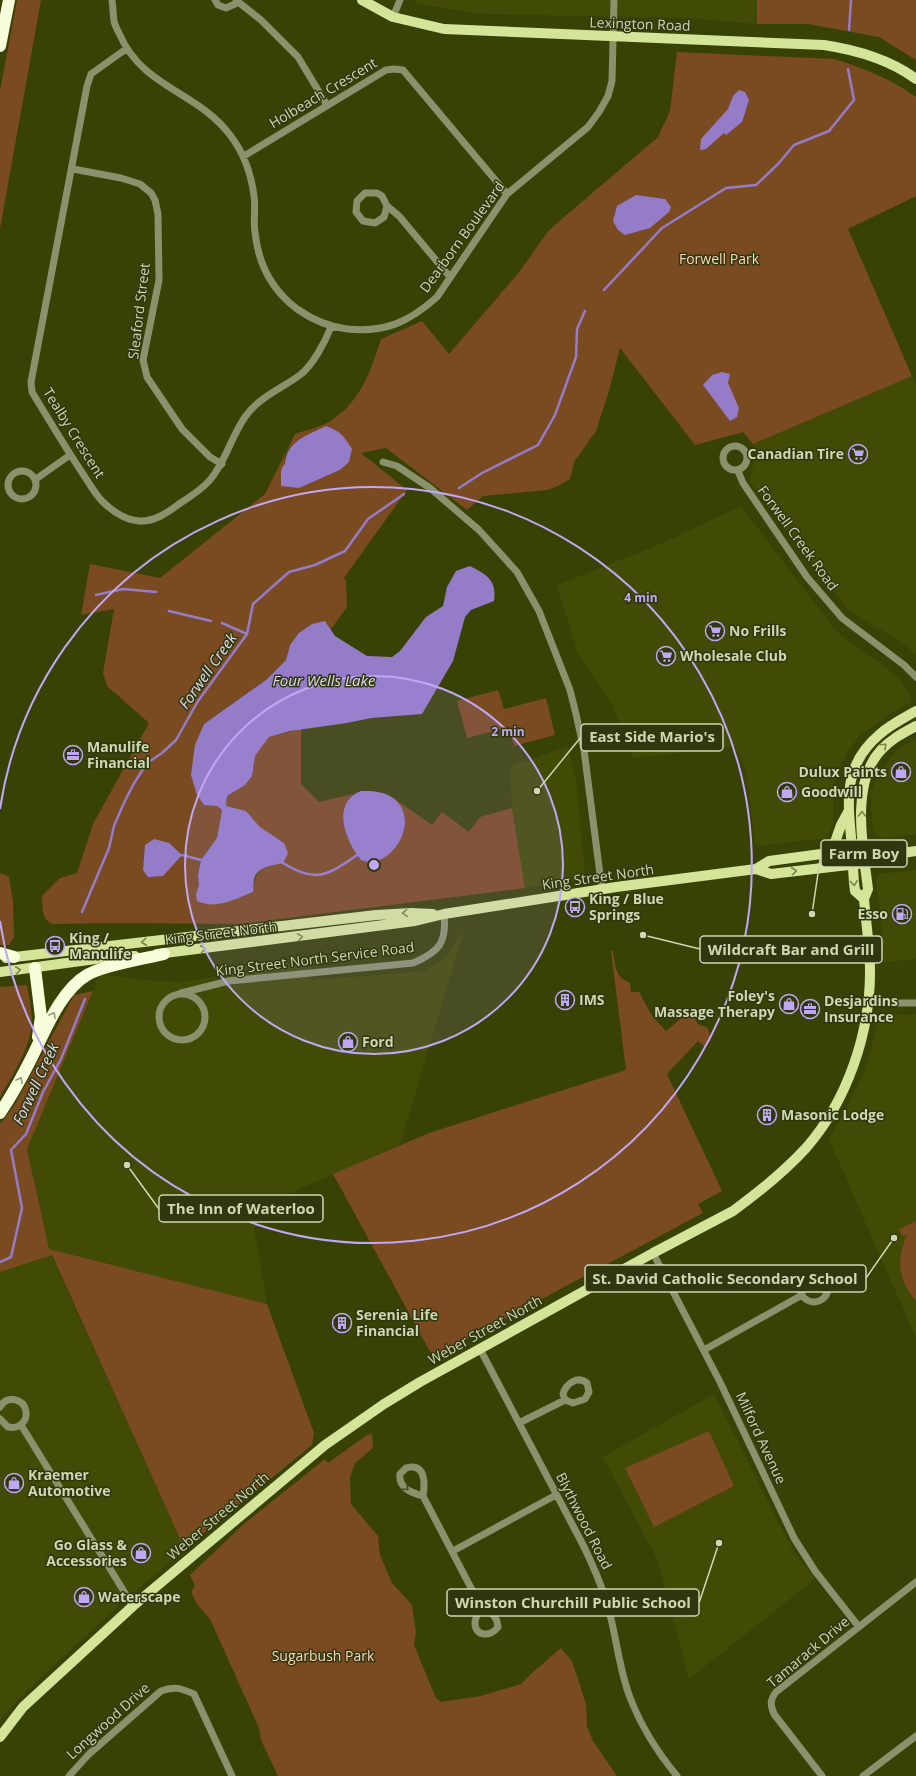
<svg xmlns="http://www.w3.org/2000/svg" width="916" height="1776" font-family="'Open Sans',sans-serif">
  <rect width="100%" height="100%" fill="#394205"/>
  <path fill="#424b05" d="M416,0H757V24L684,18L483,14L415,4Z
    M912,376L916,384V657L907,646L850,611L845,606L751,483L750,477L756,455L753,444Z
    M741,506L835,630L853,645L888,669L901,681L910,694L911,701L909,703L894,711L858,737L845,756L835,781L833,791V825L827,838L758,846L755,842L746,771L735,746L633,758L611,702L577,651L557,585L661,544Z
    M916,739V834L887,838H882L876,834L873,828L871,806V793L877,777L891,757L903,746Z
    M568,746L576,781L585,873L579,880L525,888L512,808L510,767Z
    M916,870V959L883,962L882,927L876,880L880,874Z
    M464,930L400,1145L251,1210L267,1304L49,1249L27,1149L100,974L144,980L179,982L312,963L311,980L426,971L445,958Z
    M879,1014L907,1015L916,1014V1338L829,1139L848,1106L861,1079L871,1050Z
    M51,1255L182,1543L194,1541L118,1606L24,1693L0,1720V1272Z
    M714,1394L784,1533L794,1552L815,1579L689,1679L658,1561L603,1457Z"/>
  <path fill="#7a4a21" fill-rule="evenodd" d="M17,0H41L0,229V91Z
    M757,0H916V60L879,37L808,24H757Z
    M677,52L834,59C864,68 891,79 916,97V196L848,229L912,376L753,444L743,432L695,445L620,348L609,391L596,431L574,462L570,479L558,486L547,490L483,496L467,510L386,448L361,453L407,490L344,578L346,581L347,607L331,629L325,621L290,645L286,660L266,680L204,724L217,806L222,810L217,838L201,860L198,875L199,885L196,894L203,904C221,905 237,899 253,892C256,873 255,872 274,864L284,843L260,827L246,811L226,806L227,796L245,785L252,776L255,756L269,737L301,729V784L319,802L353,794L343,811L396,847C407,826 411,815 392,797L432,825L442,812L469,832L480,817L512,808L525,888L240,924L110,923L52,924C41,919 43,907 42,896L60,878L77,873L93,824L149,723L107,686L103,673L114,609L81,615L90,564L160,578L265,494L295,434C306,430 322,427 332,420C361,401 371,370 381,339L422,321L449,354L520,271L549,230L658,137L670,111ZM310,434L340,470L299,488C295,481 287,471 285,463C283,448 299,440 310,434Z
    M498,690L504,709L546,698L555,735L514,746L509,727L467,738L457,701Z
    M0,873L9,877L13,902L14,937L9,945H0Z
    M611,951H613C615,965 615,977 630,983L631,992H639L652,1016L666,1031L691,1010L698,1024L708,1028L711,1040L705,1047L698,1041L667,1074L722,1191L698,1204L703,1213L433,1357L333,1174L429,1133L626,1070Z
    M27,985C30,1001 34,1019 30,1035C25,1056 11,1078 0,1097V987Z
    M93,991L27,1149L49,1249L267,1304L314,1433L312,1445L194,1541L182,1543L52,1255L0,1272V1124L14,1106L74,995Z
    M916,1221V1301C898,1281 896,1259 907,1235L902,1236L899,1229Z
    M709,1431L734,1486L654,1527L625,1468Z
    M372,1434L373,1448L355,1463L350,1477L351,1504L378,1536L380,1555L392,1583L412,1605L416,1632L414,1645L436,1698L441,1702L481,1696L521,1684L533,1672L561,1648L572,1661L586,1704L587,1727L593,1741L617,1776H278L261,1740L259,1728L210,1619L197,1604L191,1592L195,1586L190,1575L245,1523L325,1459L328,1463L367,1435Z"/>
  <path fill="#957cc9" d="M739,90L745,92L749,100L742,122L726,135L724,133L706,149L700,150L701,139L728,109L733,96Z
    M636,195L665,199L671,207L669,212L650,228L625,235L618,230L613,221L617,206Z
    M722,372L730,374L728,383L739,408L737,417L730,421L703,385L712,375Z
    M326,426C340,431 344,436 352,449L349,462L340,470L299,488L281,486V471L283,466L285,464C286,441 308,435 326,426Z
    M470,566C487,575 497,580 494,601L471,610L465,617L453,661L422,714L371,718L347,723L290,731L269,737L255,756L252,776L245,785L227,796L226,806L246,811L260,827L284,843L288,853L283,863C273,865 257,867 254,879C253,883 254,888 253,892C236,899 215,910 197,901L196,894L199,885L198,875L201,860L217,838L222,810L217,806L204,805L197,795L191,775L195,745L204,724L266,680L286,660L290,645L299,633L312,624L325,621L335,636L367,656L392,657L400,651L426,617L443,606L447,587L456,571Z
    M361,791C371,791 384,791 393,798C418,816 400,857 373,862C370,863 365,861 361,860C346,842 330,803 361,791Z
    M154,839L169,843L182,855L163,876L148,877L143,870L145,845Z"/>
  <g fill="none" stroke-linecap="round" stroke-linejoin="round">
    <path stroke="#957cc9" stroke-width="2.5" d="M849,30L851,0
      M604,290L662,228L726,188L756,185L778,164L794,145L829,131L854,100L848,69
      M459,488L482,473L538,445L555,415L576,357L577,329L585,311
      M96,595L123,589L156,592
      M169,611L211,621
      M222,623L247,634
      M182,855L201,860
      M283,863C316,884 328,875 357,855
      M82,912L109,848L114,826L123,805L133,785L147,763L162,753L176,740L198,701L247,634L253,604L289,572L315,565L345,551L368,519L404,494
      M0,1262L11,1257L22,1208L11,1150L26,1134L43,1092L61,1059L85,999"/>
    <path stroke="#89916d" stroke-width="7" d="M112,0C113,7 113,14 114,21C115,26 118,31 120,35C142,87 198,92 230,135C244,153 251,173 254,196C256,208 253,220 255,232C258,263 272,290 297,309C313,320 328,327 347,329C385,333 409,322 437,297L507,194L588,127L599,112L608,96L612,81L614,0
      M215,0L218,5L226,8L235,4L237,0
      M237,1L261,20L298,57L327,105
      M393,17L400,0
      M126,49L91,74L87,86L31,382L32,392C49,420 65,447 83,474C89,483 95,494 102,501C112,511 125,520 139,521C154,522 167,513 179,504C190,497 202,489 210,480C226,461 231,437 245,417C259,397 281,389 300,375C313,365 325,342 331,327
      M244,156L386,70L394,69L403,70L507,194
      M73,169L121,178L140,184L151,193L155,200L158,214L159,280L143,360L147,377L182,429L210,457L222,464
      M387,206L384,217L375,223L363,221L356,212L357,201L365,193H377L382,196L387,206L399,216L450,277
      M723 458a12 12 0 1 1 24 0a12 12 0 1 1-24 0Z
      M383,462L397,466L430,488L479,530L517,572L539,611L570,690L576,714L584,750L602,890
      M8 485a14 14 0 1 1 28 0a14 14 0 1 1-28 0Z
      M738,471L743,483L807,577L842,618L904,665L916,677
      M36,479L70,455
      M181,993L229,981L413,963C439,952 447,943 444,914
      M159 1017a23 23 0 1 1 46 0a23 23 0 1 1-46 0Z
      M867,1003H916
      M653,1253L720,1382L794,1538L815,1571L859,1627
      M800 1288a14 14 0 1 1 28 0a14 14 0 1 1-28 0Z
      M480,1349L582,1543C595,1569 606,1595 612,1623C618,1649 621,1676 631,1700C642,1728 658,1753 677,1776
      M704,1350L802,1295
      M0,1407C5,1398 15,1397 23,1404C31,1416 23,1430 8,1427L0,1419
      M519,1423L565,1400L573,1403L585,1399L589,1392L587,1383C577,1375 566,1384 563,1394L565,1400
      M21,1425L133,1606
      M423,1496C412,1493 398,1488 400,1474L406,1468C426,1462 425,1484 423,1496L481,1607C490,1612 497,1615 498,1627C491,1637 475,1637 475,1623C475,1617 479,1612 481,1607
      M453,1551L556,1495
      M69,1776L89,1754L161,1691C174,1686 181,1688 194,1694L232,1776
      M822,1776L774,1714C770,1705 770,1700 776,1692L916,1582
      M863,1776L916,1736"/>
    <path stroke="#d4e499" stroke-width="10" d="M362,0L393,17L444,29L824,45C857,50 889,59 916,79
      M825,853L834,845L841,825L848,812
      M756,869L771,874L891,860L903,853L916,851
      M864,899L855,891L854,883C853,868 852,852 851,837C847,796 845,763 880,734C890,725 904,718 916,711
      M157,954L415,921L444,914L616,887L756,869L769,861L851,850L890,848L903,853
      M6,958L376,915L411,913L433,914
      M0,972L103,958L135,956
      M0,1737L23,1707L133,1606L325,1445L384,1404L420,1382L653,1253L733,1211C759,1192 784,1172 806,1148C847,1101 870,1034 870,972C870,948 866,923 864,899L868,889C863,848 850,783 881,750C891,739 903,733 916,726"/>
    <path stroke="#f6fedc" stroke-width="12" d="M0,46L9,0
      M0,953L14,957
      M35,968L41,1017L38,1037
      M0,1113C12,1095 22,1077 32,1057C45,1031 61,990 87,975C104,965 144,959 164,954"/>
  </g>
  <defs><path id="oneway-chevron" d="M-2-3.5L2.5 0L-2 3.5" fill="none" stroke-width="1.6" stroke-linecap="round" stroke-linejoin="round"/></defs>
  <g stroke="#7a854d">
    <use href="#oneway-chevron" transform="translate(884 746) rotate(-43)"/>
    <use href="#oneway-chevron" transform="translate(862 814) rotate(-90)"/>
    <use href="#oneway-chevron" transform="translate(794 871) rotate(-7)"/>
    <use href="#oneway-chevron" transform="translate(854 883) rotate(84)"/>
    <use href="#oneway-chevron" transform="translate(405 913) rotate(177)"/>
    <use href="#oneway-chevron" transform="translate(300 937) rotate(-8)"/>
    <use href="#oneway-chevron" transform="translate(144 942) rotate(174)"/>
    <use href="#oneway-chevron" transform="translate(203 949) rotate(-8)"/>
    <use href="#oneway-chevron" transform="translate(18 970) rotate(-7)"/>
  </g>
  <g stroke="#939a76">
    <use href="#oneway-chevron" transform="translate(53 1015) rotate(-60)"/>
    <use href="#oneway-chevron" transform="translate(20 1080) rotate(-62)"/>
  </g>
  <use stroke="#464e26" href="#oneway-chevron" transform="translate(406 1488) rotate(45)"/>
  <circle cx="374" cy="865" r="189" fill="#c0a8f4" fill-opacity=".12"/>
  <g fill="none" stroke="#c0a8f4" stroke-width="2">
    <circle cx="374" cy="865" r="189"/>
    <path d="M0 809A378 378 0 1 1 0 921"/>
  </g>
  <defs>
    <g id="supermarket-ring" transform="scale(1)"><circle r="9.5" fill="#30370f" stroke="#c0a8f4" stroke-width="1.5"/><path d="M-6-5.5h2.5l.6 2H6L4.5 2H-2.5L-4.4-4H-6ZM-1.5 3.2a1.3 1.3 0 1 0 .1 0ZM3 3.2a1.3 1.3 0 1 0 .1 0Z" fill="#c0a8f4"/></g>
    <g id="office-ring" transform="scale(1)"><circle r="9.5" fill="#30370f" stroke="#c0a8f4" stroke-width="1.5"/><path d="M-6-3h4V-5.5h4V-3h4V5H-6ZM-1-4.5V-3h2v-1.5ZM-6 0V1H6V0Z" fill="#c0a8f4"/></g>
    <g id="shop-ring" transform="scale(1)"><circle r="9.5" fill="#30370f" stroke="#c0a8f4" stroke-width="1.5"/><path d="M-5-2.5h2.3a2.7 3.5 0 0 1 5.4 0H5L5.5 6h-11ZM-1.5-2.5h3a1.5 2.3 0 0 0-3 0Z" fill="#c0a8f4"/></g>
    <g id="bus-ring" transform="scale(1)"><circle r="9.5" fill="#30370f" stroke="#c0a8f4" stroke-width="1.5"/><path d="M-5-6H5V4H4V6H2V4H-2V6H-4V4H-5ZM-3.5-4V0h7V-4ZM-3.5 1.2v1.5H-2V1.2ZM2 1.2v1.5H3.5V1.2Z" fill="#c0a8f4"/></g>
    <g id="fuel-ring" transform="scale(1)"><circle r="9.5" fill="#30370f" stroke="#c0a8f4" stroke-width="1.5"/><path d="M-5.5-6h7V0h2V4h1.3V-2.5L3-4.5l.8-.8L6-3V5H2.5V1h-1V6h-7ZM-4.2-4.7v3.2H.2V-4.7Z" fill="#c0a8f4"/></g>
    <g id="building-ring" transform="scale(1)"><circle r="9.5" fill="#30370f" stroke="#c0a8f4" stroke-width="1.5"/><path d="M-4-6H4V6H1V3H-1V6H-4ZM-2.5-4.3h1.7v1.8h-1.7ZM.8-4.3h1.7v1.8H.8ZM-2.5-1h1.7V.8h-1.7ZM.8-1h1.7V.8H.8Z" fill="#c0a8f4"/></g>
  </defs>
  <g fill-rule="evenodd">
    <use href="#supermarket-ring" x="858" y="454"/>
    <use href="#supermarket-ring" x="715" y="631"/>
    <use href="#supermarket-ring" x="666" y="656"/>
    <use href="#office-ring" x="73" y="755"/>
    <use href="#shop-ring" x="901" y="772"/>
    <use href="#shop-ring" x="787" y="792"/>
    <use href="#bus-ring" x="575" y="907"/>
    <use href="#fuel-ring" x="902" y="914"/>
    <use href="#bus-ring" x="55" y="946"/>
    <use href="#building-ring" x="565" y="1000"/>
    <use href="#shop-ring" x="789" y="1004"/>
    <use href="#office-ring" x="810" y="1009"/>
    <use href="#shop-ring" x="348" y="1042"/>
    <use href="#building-ring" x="767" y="1115"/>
    <use href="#building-ring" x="342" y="1323"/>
    <use href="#shop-ring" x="14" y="1483"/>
    <use href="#shop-ring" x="141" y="1553"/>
    <use href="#shop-ring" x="84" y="1597"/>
  </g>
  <g text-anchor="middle" stroke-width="3" stroke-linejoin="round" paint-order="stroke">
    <g font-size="14" fill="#ced7b2" stroke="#30370f">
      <text transform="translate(640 24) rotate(2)" y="5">Lexington Road</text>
      <text transform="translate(323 93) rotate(-31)" y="5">Holbeach Crescent</text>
      <text transform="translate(462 237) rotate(-54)" y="5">Dearborn Boulevard</text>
      <text transform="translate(139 311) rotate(-83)" y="5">Sleaford Street</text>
      <text transform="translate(74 433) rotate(58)" y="5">Tealby Crescent</text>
      <text transform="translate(798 538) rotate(54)" y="5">Forwell Creek Road</text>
      <text transform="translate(598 877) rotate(-8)" y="5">King Street North</text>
      <text transform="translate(221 933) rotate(-7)" y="5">King Street North</text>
      <text transform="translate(315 959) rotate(-7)" y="5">King Street North Service Road</text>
      <text transform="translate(485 1330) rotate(-29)" y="5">Weber Street North</text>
      <text transform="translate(761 1438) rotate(65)" y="5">Milford Avenue</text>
      <text transform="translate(218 1516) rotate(-40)" y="5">Weber Street North</text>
      <text transform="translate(584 1521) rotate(63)" y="5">Blythwood Road</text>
      <text transform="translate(808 1652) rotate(-40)" y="5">Tamarack Drive</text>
      <text transform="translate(108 1721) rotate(-42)" y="5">Longwood Drive</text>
    </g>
    <g font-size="14" fill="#fed7bb" stroke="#30370f">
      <text x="719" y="264">Forwell Park</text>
      <text x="323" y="1661">Sugarbush Park</text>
    </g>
    <g font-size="14" font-weight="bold" fill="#ced7b2" stroke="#30370f" text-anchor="start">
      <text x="844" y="459" text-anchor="end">Canadian Tire</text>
      <text x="729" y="636">No Frills</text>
      <text x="680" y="661">Wholesale Club</text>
      <text x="87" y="752">Manulife<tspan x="87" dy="16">Financial</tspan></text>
      <text x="887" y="777" text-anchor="end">Dulux Paints</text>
      <text x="801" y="797">Goodwill</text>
      <text x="589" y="904">King / Blue<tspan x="589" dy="16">Springs</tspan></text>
      <text x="888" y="919" text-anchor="end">Esso</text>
      <text x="69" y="943">King /<tspan x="69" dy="16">Manulife</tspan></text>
      <text x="775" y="1001" text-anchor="end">Foley's<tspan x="775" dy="16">Massage Therapy</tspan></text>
      <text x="579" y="1005">IMS</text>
      <text x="824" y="1006">Desjardins<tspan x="824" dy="16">Insurance</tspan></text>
      <text x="362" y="1047">Ford</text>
      <text x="781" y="1120">Masonic Lodge</text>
      <text x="356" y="1320">Serenia Life<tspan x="356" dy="16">Financial</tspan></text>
      <text x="28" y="1480">Kraemer<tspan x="28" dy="16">Automotive</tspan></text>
      <text x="127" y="1550" text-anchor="end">Go Glass &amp;<tspan x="127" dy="16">Accessories</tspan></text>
      <text x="98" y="1602">Waterscape</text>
    </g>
    <g font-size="15" font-style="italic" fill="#e0daef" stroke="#30370f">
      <text transform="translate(208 671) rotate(-55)" y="5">Forwell Creek</text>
      <text x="324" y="686">Four Wells Lake</text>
      <text transform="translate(36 1084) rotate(-65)" y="5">Forwell Creek</text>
    </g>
  </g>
  <circle cx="374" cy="865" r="6" fill="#c0a8f4" stroke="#30370f" stroke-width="2"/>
  <g font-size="12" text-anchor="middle" font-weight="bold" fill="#c0a8f4" stroke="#30370f" stroke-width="3" stroke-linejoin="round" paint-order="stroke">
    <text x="641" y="602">4 min</text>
    <text x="508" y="736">2 min</text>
  </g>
  <path fill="none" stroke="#ced7b2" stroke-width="1.5" d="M537 791L581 737M812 914L821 853M643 935L700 949M127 1165L159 1209M894 1238L866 1278M719 1543L699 1603"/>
  <g fill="#ced7b2" stroke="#30370f" stroke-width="1.5">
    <circle cx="537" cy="791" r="4"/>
    <circle cx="812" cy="914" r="4"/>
    <circle cx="643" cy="935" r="4"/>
    <circle cx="127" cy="1165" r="4"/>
    <circle cx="894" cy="1238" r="4"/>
    <circle cx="719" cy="1543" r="4"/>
  </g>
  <g fill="#30370f" stroke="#ced7b2" stroke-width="1.5">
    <rect x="581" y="724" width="142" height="27" rx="4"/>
    <rect x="821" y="840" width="86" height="27" rx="4"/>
    <rect x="700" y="936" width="182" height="27" rx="4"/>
    <rect x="159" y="1195" width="164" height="27" rx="4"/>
    <rect x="585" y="1265" width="281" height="27" rx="4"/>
    <rect x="447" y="1589" width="252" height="27" rx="4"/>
  </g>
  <g font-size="15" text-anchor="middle" font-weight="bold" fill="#ced7b2">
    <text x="652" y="742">East Side Mario's</text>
    <text x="864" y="859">Farm Boy</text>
    <text x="791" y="955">Wildcraft Bar and Grill</text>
    <text x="241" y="1214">The Inn of Waterloo</text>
    <text x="725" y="1284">St. David Catholic Secondary School</text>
    <text x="573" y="1608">Winston Churchill Public School</text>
  </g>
</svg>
